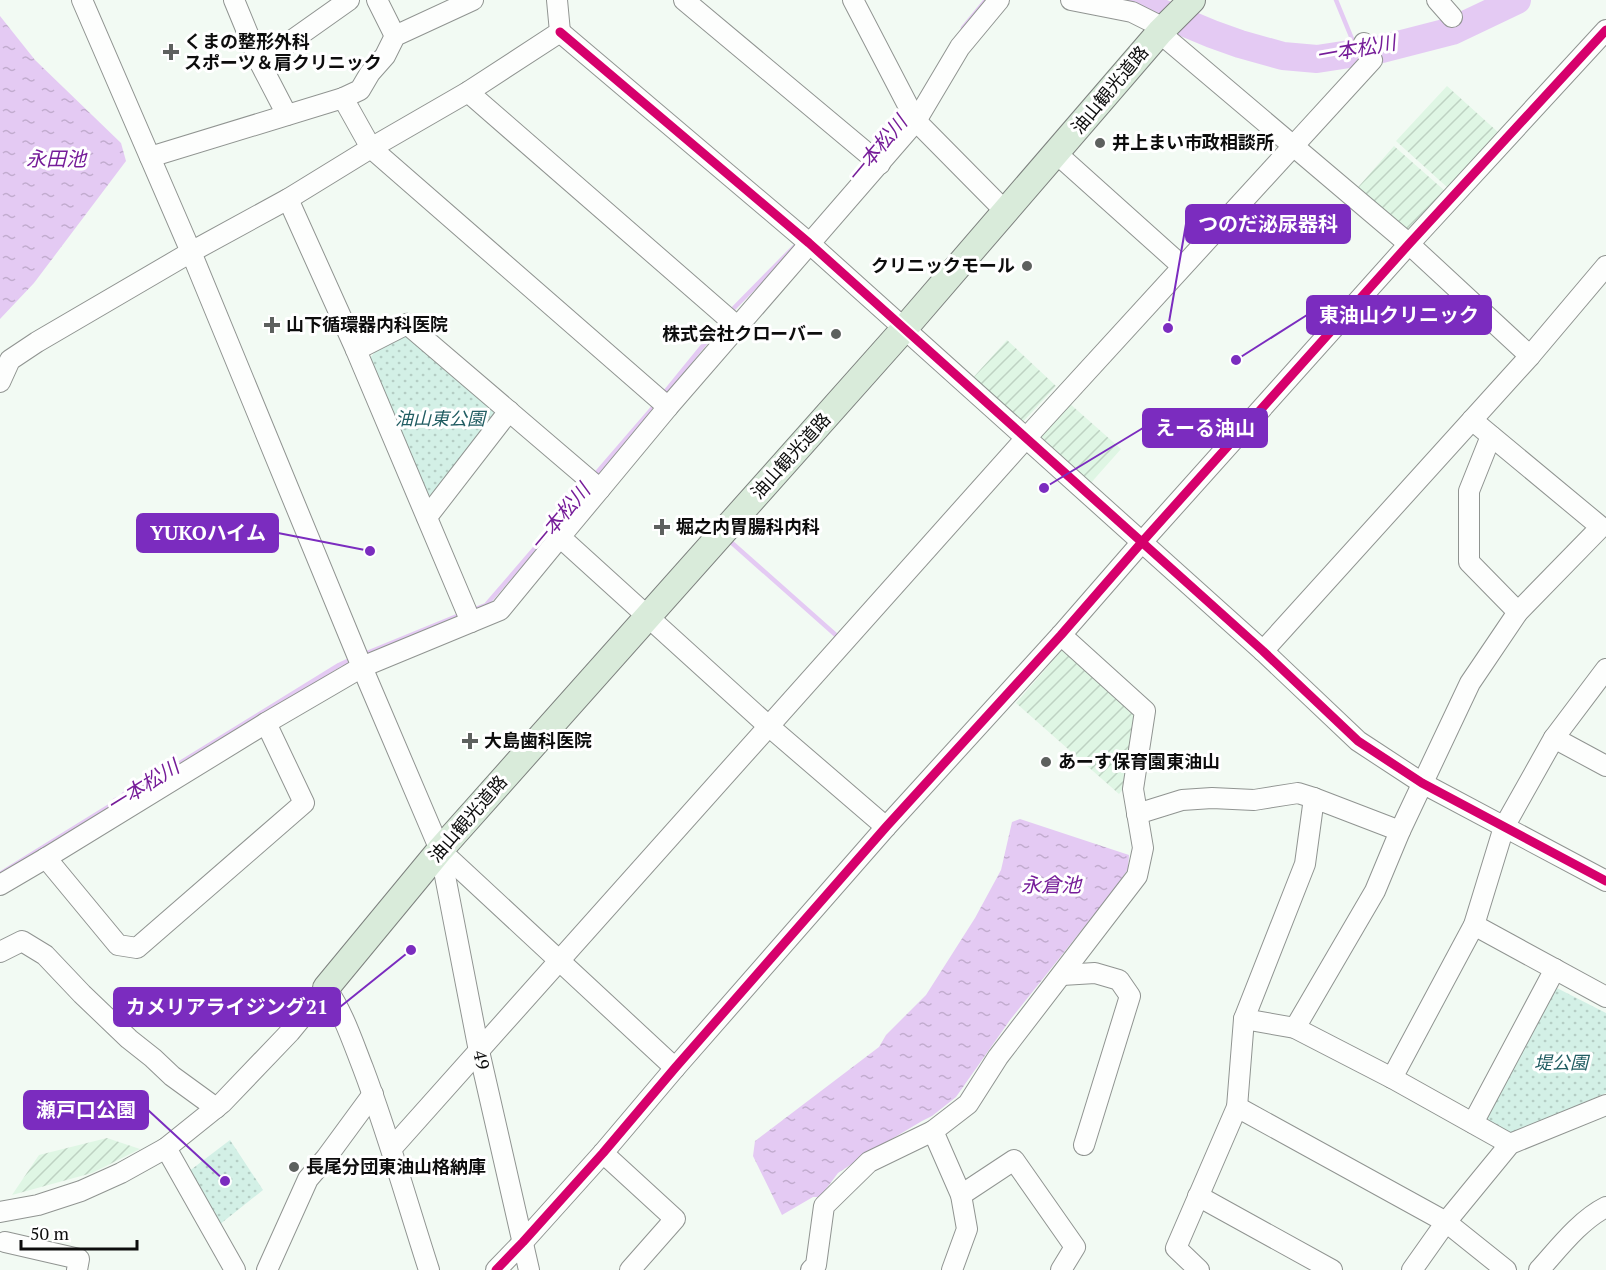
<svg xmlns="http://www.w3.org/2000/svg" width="1606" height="1270" font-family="'PT Serif','Noto Sans JP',serif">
  <defs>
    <pattern id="farmland-furrows" width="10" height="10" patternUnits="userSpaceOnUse" patternTransform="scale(1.5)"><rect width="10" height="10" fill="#dff6e4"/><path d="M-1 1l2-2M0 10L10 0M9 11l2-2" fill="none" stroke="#bed2c2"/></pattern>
    <pattern id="park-dots" width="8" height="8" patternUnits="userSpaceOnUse" patternTransform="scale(1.5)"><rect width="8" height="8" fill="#d3f0e6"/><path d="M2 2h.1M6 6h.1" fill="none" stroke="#b4cdc4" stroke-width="1.8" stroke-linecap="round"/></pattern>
    <pattern id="water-ripples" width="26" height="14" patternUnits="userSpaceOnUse" patternTransform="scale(1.5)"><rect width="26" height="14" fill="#e4caf3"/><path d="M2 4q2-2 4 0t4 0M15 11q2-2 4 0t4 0" fill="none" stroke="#c2accf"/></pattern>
  </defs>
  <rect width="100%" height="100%" fill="#f2faf3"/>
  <path fill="url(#farmland-furrows)" d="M1447,86L1499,133L1448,188L1396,141Z
    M1394,146L1445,191L1404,238L1353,193Z
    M1007,340L1056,386L1020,425L971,380Z
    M1069,403L1121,449L1089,485L1041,443V434Z
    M1064,648L1133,708L1135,720L1123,789L1119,794L1016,703Z
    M107,1138L140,1149L92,1173L12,1195L39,1155Z"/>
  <path fill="url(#park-dots)" d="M411,333L496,411L434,496L424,495L367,362L377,349Z
    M1551,985L1606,1013V1093L1506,1137L1480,1120Z
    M230,1140L263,1190L219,1225L188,1172Z"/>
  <path fill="url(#water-ripples)" d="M0,16L35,60L121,143L126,161L34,283L0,319Z
    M1020,819L1129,855L1128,869L1116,887L1010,1020L956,1097L932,1116L922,1121L873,1150L838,1173L820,1197H813L782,1215L753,1156L755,1141L879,1047L886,1035L926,995L975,918L1001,870L1012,822Z"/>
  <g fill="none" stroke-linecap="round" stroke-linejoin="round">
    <path stroke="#e4caf3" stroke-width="4.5" d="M1124,0L1145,6
      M1336,0L1357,51
      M963,28L986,0
      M1356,53L1358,63L1357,65
      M730,312L794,247
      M662,396L723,321
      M594,476L657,403
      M732,543L838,637
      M470,611L486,605L579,497V493L587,485
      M362,655L462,614
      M0,874L113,804L115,800L125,796L124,794L128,795L339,665L354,658"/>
    <path stroke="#e4caf3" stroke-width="28" d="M1145,6L1212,34L1240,44L1283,56L1317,59L1382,49L1452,31L1517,0"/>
    <g stroke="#909491" stroke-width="22">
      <g id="minor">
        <path d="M82,0L191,252L362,667L440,850L675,1068"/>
        <path d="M234,0L260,63L287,115"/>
        <path d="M377,0L395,36"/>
        <path d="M684,0L880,164"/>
        <path d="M853,0L916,121L1005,211"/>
        <path d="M1071,0L1132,12L1154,23"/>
        <path d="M1437,0L1452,17"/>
        <path d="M560,32L809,243L1263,651L1358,741L1422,783L1606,881"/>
        <path d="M1167,39L1409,244L1530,356"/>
        <path d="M260,63L349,0"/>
        <path d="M468,92L738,327"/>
        <path d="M343,98L371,148L668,407L600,489"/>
        <path d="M1056,153L1182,266"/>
        <path d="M150,157L343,98L360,90L370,73L385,56L395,36L473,0"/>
        <path d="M288,199L356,350L407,324L600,489L560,537L764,722L886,827"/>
        <path d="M356,350L471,622"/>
        <path d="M0,382L10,360L37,342L191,252L288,199L371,148L468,92L560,32L557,0"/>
        <path d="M668,407L916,121L960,47L999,0"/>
        <path d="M1491,436L1469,491V562L1518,612"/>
        <path d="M427,517L509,411"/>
        <path d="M1263,651L1530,356L1606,266"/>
        <path d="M1554,738L1606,766"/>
        <path d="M1137,814L1182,800L1212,798L1254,800L1298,793L1314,798"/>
        <path id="s1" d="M440,850L479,1051L529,1270"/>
        <path d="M46,858L118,945L137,948L304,803L266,723"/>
        <path d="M0,885L46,858L266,723L362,667L500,610L560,537"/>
        <path d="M1474,925L1606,997"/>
        <path d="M0,952L22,941L45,955L82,994L129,1039L153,1058L172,1076L216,1108"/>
        <path d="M1062,975L1095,973L1119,980L1130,996L1084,1145"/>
        <path d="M1244,1019L1295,1028L1392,1078L1510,1144"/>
        <path d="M1295,1028L1375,891L1400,831"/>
        <path d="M1392,1078L1474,925L1504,827L1554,738L1606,669"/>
        <path d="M1237,1107L1446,1222L1506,1270"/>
        <path d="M1473,1123L1555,969"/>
        <path d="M166,1148L235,1270"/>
        <path d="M392,1148L1026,438L1372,60L1364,43"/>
        <path d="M603,1153L675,1219L630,1270"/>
        <path d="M961,1195L1014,1160L1075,1247L1061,1270"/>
        <path d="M1198,1196L1332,1270"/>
        <path d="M0,1212L38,1205L81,1191L121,1173L166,1148L222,1103L290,1032L326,988C343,1012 352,1040 363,1068C388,1134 407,1202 429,1270"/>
        <path d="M5,1242L79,1259L77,1270"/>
        <path d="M267,1270L308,1179L326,1158L373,1094"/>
        <path d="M496,1270L523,1242L603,1153L675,1068L886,827L1061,635L1142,542L1409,244L1606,30"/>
        <path d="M811,1270L816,1265L824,1206L869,1162L933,1131"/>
        <path d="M952,1270L967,1229L961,1195L933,1131L968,1104L998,1057L1137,876L1143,848L1133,789L1145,711L1061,635"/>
        <path d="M1199,1270L1176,1248L1237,1107L1244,1019L1305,864L1314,798L1400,831L1470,683L1518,612L1601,527L1472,420"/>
        <path d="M1412,1270L1446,1222L1510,1144L1606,1105"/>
        <path d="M1539,1270C1558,1249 1580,1220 1606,1207"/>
      </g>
    </g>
    <g stroke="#7d817e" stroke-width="28">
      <path id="major" d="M326,988L440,850L904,329L1160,32L1192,0"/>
    </g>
    <use href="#minor" stroke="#fdfefd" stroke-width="20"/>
    <use href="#major" stroke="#d9ebda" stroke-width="26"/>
    <g stroke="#fff" stroke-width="13">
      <path id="cycleway" d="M560,32L809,243L1263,651L1358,741L1422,783L1606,881
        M496,1270L523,1242L603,1153L675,1068L886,827L1061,635L1142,542L1409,244L1606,30"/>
    </g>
    <use href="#cycleway" stroke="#d6006c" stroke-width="9"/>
  </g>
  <g fill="#5d605e" stroke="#fff" stroke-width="2">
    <path d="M168 43h6v6h6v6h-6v6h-6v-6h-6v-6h6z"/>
    <circle cx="1100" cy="143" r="6"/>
    <circle cx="1027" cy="266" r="6"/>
    <path d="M269 316h6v6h6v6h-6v6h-6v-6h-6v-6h6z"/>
    <circle cx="836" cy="334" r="6"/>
    <path d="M659 518h6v6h6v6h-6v6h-6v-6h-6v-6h6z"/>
    <path d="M467 732h6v6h6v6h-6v6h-6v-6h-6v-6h6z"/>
    <circle cx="1046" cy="762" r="6"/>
    <circle cx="294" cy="1167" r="6"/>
  </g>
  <g text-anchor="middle" stroke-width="6" stroke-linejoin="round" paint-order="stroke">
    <g font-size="18" font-weight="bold" fill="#0d0d0d" stroke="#fff" text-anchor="start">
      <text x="184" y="48">くまの整形外科<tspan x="184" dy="21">スポーツ＆肩クリニック</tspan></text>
      <text x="1112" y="149">井上まい市政相談所</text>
      <text x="1015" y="272" text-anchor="end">クリニックモール</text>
      <text x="286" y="331">山下循環器内科医院</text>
      <text x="824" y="340" text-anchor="end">株式会社クローバー</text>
      <text x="676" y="533">堀之内胃腸科内科</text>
      <text x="484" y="747">大島歯科医院</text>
      <text x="1058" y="768">あーす保育園東油山</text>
      <text x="306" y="1173">長尾分団東油山格納庫</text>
    </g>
    <g font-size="18" fill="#0d0d0d" stroke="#fff">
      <text transform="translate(1110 90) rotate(-50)" y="6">油山観光道路</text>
      <text transform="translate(791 456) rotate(-48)" y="6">油山観光道路</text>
      <text transform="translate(468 819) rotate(-49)" y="6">油山観光道路</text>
      <text dy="6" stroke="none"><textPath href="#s1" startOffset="214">49</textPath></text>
    </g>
    <g font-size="18" font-style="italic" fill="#215d62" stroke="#fff">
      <text x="440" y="425">油山東公園</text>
      <text x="1561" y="1069">堤公園</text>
    </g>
    <g font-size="20" font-style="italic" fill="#761d99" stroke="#fff">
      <text transform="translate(1356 49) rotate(-10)" y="7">一本松川</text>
      <text transform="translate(877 149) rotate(-50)" y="7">一本松川</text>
      <text x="56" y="166">永田池</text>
      <text transform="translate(560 517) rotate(-50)" y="7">一本松川</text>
      <text transform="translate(143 786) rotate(-32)" y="7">一本松川</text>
      <text x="1051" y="892">永倉池</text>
    </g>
  </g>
  <path fill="none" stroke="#7b2cbf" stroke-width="2" d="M1168 328L1186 224M1236 360L1307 315M1044 488L1143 428M370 551L278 533M411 950L340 1007M225 1181L148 1110"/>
  <g fill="#7b2cbf" stroke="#fff" stroke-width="2">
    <circle cx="1168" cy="328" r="6"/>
    <circle cx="1236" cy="360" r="6"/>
    <circle cx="1044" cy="488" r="6"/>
    <circle cx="370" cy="551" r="6"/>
    <circle cx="411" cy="950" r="6"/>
    <circle cx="225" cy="1181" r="6"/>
  </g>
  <g fill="#7b2cbf" stroke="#7b2cbf" stroke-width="2">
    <rect x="1186" y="205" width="164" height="38" rx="6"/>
    <rect x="1307" y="296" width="184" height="38" rx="6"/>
    <rect x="1143" y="409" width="124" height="38" rx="6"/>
    <rect x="137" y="514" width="141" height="38" rx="6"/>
    <rect x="114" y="988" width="226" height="38" rx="6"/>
    <rect x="24" y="1091" width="124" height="38" rx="6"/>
  </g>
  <g font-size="20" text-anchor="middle" font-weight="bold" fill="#fff">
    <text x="1268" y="231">つのだ泌尿器科</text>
    <text x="1399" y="322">東油山クリニック</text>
    <text x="1205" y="435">えーる油山</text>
    <text x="208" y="540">YUKOハイム</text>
    <text x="227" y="1014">カメリアライジング21</text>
    <text x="86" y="1117">瀬戸口公園</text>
  </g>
  <path d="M21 1240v9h116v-9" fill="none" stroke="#0d0d0d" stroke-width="3"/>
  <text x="30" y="1240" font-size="18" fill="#0d0d0d" stroke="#ffffff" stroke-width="4.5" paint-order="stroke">50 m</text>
</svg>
